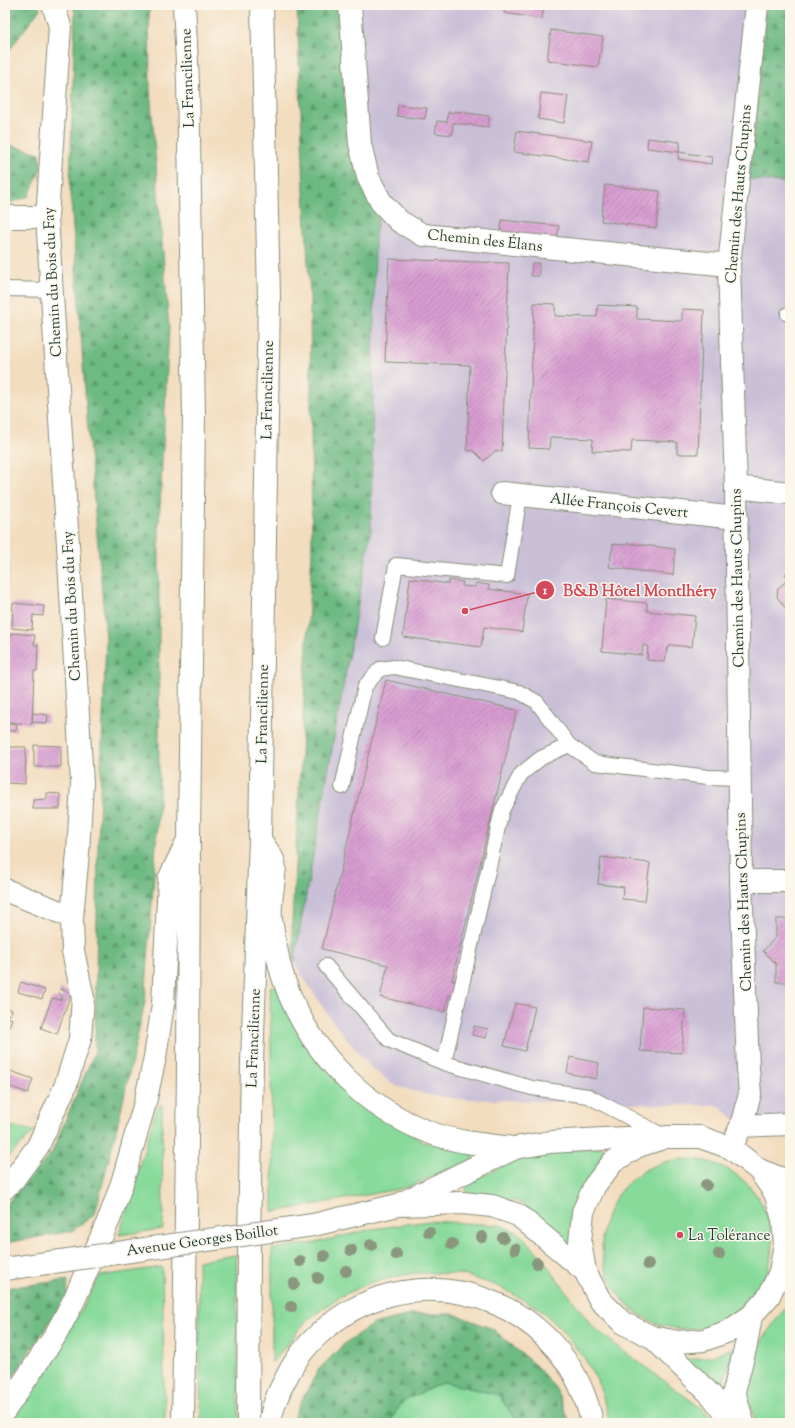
<svg xmlns="http://www.w3.org/2000/svg" width="795" height="1428" font-family="'Sorts Mill Goudy',serif">
  <defs>
    <pattern id="forest-firs" width="22" height="20" patternUnits="userSpaceOnUse"><rect width="22" height="20" fill="#6eba83"/><path d="M5 1l3.5 6h-7zM16 11l3.5 6h-7z" fill="#5a986c"/></pattern>
    <pattern id="building-hatch" width="6" height="6" patternUnits="userSpaceOnUse"><rect width="6" height="6" fill="#d89cd1"/><path d="M-1 1l2-2M0 6l6-6M5 7l2-2" fill="none" stroke="#af80aa"/></pattern>
  </defs>
  <rect width="100%" height="100%" fill="#fbf7ec"/>
  <filter id="ink" filterUnits="userSpaceOnUse"><feTurbulence type="fractalNoise" baseFrequency=".025" numOctaves="2"/><feDisplacementMap in="SourceGraphic" scale="8" xChannelSelector="R" yChannelSelector="G"/><feConvolveMatrix kernelMatrix="1 2 1 2 8 2 1 2 1" color-interpolation-filters="sRGB"/></filter>
  <filter id="wash" filterUnits="userSpaceOnUse"><feTurbulence type="fractalNoise" baseFrequency=".012" numOctaves="4" result="noise"/><feDisplacementMap in="SourceGraphic" scale="16" xChannelSelector="R" yChannelSelector="G"/><feGaussianBlur stdDeviation="0.9" result="paint"/><feColorMatrix in="noise" values="0 0 0 0 0 0 0 0 0 0 0 0 0 0 0 0 0 1.4 0 .05"/><feComposite in="paint" operator="in"/></filter>
  <g filter="url(#wash)">
    <rect width="100%" height="100%" fill="#f3ddbf"/>
    <path fill="#c9bfd7" d="M350,5H757L749,179L790,183V1124L741,1126L720,1106L462,1099L428,1095L396,1086L371,1068L330,1018L294,963L371,530L375,236L381,202L368,177Z"/>
    <path fill="#88da9b" stroke="#548c68" d="M277,986L354,1099L424,1142L472,1153L474,1159L405,1188L273,1212L270,987Z
      M162,1105L163,1229L119,1235L157,1107Z
      M5,1125L35,1131L5,1160Z
      M603,1147L607,1152V1159L570,1247C557,1235 532,1208 518,1202C503,1196 484,1198 468,1198L466,1190L468,1183L524,1156Z
      M602 1244a85 85 0 1 1 170 0a85 85 0 1 1-170 0Z
      M429,1221L499,1225L519,1233L537,1252L592,1326L626,1353L704,1410L716,1423H610L599,1384L585,1359L560,1328L540,1309L498,1286L460,1274L415,1273L372,1282L339,1297L306,1321L272,1363V1249L314,1243L372,1229Z
      M236,1255L239,1423H201L198,1261Z
      M162,1267L165,1423H10L55,1357L100,1276Z
      M790,1301V1423H756L746,1391L763,1338Z
      M735,1347L721,1390L685,1360L712,1356Z
      M444,1382L499,1395L517,1423H389L403,1401Z"/>
    <path fill="url(#forest-firs)" stroke="#467c5c" d="M5,5H38L40,9L5,56Z
      M72,5H149L150,89L169,328L159,526V802L145,1002L119,1119L95,1214L72,1231L5,1243V1206L52,1152L95,1051L98,846L106,639L87,418L70,187L75,12Z
      M297,5H350L360,144L381,202L375,236L371,530L294,963L292,922L312,550L310,297L304,192Z
      M766,5H790V183L749,179L759,86Z
      M5,144L40,153L41,168L29,196L5,205Z
      M68,1280L67,1296L5,1389V1288Z
      M413,1314H454L493,1329L537,1367L556,1389L570,1423H517L499,1395L444,1382L403,1401L389,1423H291L302,1399L319,1369L345,1343L373,1324Z"/>
    <g id="blocks">
      <path fill="url(#building-hatch)" d="M505,5H544L542,19L504,13Z
        M551,30L603,37L598,67L547,60Z
        M541,93L568,96L564,123L538,119Z
        M398,105L427,108L425,119L397,116Z
        M454,111L489,116L488,127L453,123L452,135L435,133L437,121L447,122L448,112L454,113Z
        M517,131L592,141L589,162L514,152Z
        M648,138L680,142L679,152L647,148Z
        M679,152L712,157L711,164L678,159Z
        M605,185L660,191L656,228L601,221Z
        M502,220L559,226L557,240L500,234Z
        M389,259L509,263L502,451H495L484,461L474,451L467,450L470,365L385,362Z
        M532,263H539V276H531Z
        M534,303L555,304V316L597,317L598,305L637,307V319L682,321V309L704,310L703,340H702L698,454H677V442L632,440L631,452L592,451L593,439L550,437L549,449L529,448Z
        M627,543L675,549L673,575L609,567L613,544L627,545Z
        M5,565H8L7,591H5Z
        M790,571V614L777,597L778,588L789,579L785,574Z
        M410,578L448,584L449,580L463,582L462,586L475,587L476,583L489,585V589L527,594L522,632L484,627L481,647L403,637Z
        M606,599L647,603V611L695,616L692,647L671,645L667,649L665,662L647,660L648,646L643,645L642,655L602,651Z
        M13,603L44,606L43,616L33,615L32,630L12,628Z
        M11,633L35,635L34,645H38L37,671H34L32,724L6,722Z
        M386,680L517,710L452,980L457,981L453,996L449,995L445,1012L380,997L388,965L322,949Z
        M33,713L48,715L47,723L32,722Z
        M8,724H17L16,731H8Z
        M34,745L61,746V767H34Z
        M7,747H26L25,784L5,783Z
        M47,793L60,794V809H33V800L47,799Z
        M601,857L650,863L645,901L622,899L624,887L598,884Z
        M776,919H790V982H776V964L763,951L776,937Z
        M21,982L45,990L42,999L18,992Z
        M60,989L71,993L57,1034L41,1028L52,998L61,1000L62,995L59,994Z
        M515,1003L535,1007L525,1051L504,1046Z
        M643,1007L685,1010L682,1053L640,1051Z
        M7,1008L12,1010L10,1015L5,1013Z
        M5,1016L12,1019L8,1029L5,1028Z
        M474,1026L488,1029L486,1038L472,1035Z
        M570,1057L599,1063L596,1079L567,1073Z
        M5,1069L33,1079L28,1093L5,1085Z"/>
    </g>
  </g>
  <g filter="url(#ink)">
    <use href="#blocks" fill-opacity="0" stroke="#898d7a" stroke-width="1"/>
    <g fill="none" stroke-linecap="round" stroke-linejoin="round">
      <g stroke="#898d7a" stroke-width="16">
        <path id="lane" d="M5,289L52,290
          M788,314H790
          M383,638L396,565L507,576L520,495
          M569,745L541,758L521,774L502,810L444,1063L532,1088L588,1096L662,1135
          M342,787L365,686L380,669L394,667L519,692L537,702L569,745L595,763L708,777L740,778
          M326,966L389,1040L444,1063"/>
      </g>
      <g stroke="#898d7a" stroke-width="24">
        <path id="street" d="M350,5L360,144L368,177L381,202L399,221L423,235L729,265
          M5,217H47
          M736,487L790,493
          M502,493L737,518
          M741,881H790
          M5,890L72,917
          M741,1126L790,1124
          M731,1148L741,1126L750,1094L748,1069L741,881L736,487L729,265L757,5
          M5,1188L13,1180L38,1146L65,1087L80,1039L83,998L73,951L72,917L78,853L82,783L69,560L47,217L60,26L53,5"/>
      </g>
      <g stroke="#898d7a" stroke-width="24">
        <path id="secondary" d="M404,1202L515,1148L550,1142L603,1139L651,1137
          M313,1225L398,1205L462,1203L492,1206L518,1215L585,1271
          M652,1337L678,1342L704,1340L729,1331L751,1316L769,1296L780,1272L785,1245L783,1219L775,1193L759,1170L731,1148L700,1137H666L638,1146L613,1162L595,1185L583,1212L580,1242L585,1271L600,1300L623,1323L652,1337L712,1396L733,1423
          M743,1423L734,1391L746,1345L751,1316"/>
      </g>
      <g stroke="#898d7a" stroke-width="24">
        <path id="primary" d="M759,1170L790,1182
          M780,1272L790,1265"/>
      </g>
      <g stroke="#898d7a" stroke-width="24">
        <path id="highway" d="M260,839C264,846 271,854 274,862C276,866 274,873 274,877C273,892 268,910 272,925C274,939 277,953 280,967C301,1043 360,1108 434,1134C460,1143 488,1145 515,1148
          M5,1410L55,1336L74,1300L110,1217L122,1183L145,1103L155,1057L163,1004L169,879L186,844
          M183,1423L188,1072L189,838L194,415L188,82L184,5
          M248,1423L249,1247L252,1062L260,839L269,297L262,5
          M270,1423C273,1402 282,1385 292,1367C305,1345 323,1328 345,1314C442,1254 570,1311 592,1423"/>
      </g>
      <use href="#lane" stroke="#fff" stroke-width="14"/>
      <use href="#street" stroke="#fff" stroke-width="22"/>
      <use href="#secondary" stroke="#fff" stroke-width="22"/>
      <use href="#primary" stroke="#fff" stroke-width="22"/>
      <use href="#highway" stroke="#fff" stroke-width="22"/>
      <g stroke="#898d7a" stroke-width="24" stroke-linecap="butt">
        <path id="secondary-bridge" d="M5,1269L313,1225"/>
      </g>
      <use href="#secondary-bridge" stroke="#fff" stroke-width="22"/>
    </g>
    <g fill="#8a967e">
      <circle cx="706" cy="1185" r="6"/>
      <circle cx="429" cy="1232" r="6"/>
      <circle cx="482" cy="1237" r="6"/>
      <circle cx="503" cy="1238" r="6"/>
      <circle cx="452" cy="1244" r="6"/>
      <circle cx="371" cy="1245" r="6"/>
      <circle cx="515" cy="1249" r="6"/>
      <circle cx="351" cy="1250" r="6"/>
      <circle cx="396" cy="1254" r="6"/>
      <circle cx="719" cy="1254" r="6"/>
      <circle cx="324" cy="1256" r="6"/>
      <circle cx="300" cy="1261" r="6"/>
      <circle cx="537" cy="1263" r="6"/>
      <circle cx="648" cy="1264" r="6"/>
      <circle cx="346" cy="1271" r="6"/>
      <circle cx="318" cy="1278" r="6"/>
      <circle cx="294" cy="1284" r="6"/>
      <circle cx="291" cy="1307" r="6"/>
    </g>
  </g>
  <circle fill="#d1495b" stroke="#fbf7ec" stroke-width="1.5" cx="680" cy="1235" r="4"/>
  <g text-anchor="middle" stroke-width="3" stroke-linejoin="round" paint-order="stroke">
    <g font-size="15" fill="#1f3d34" stroke="#fbf7ec">
      <text transform="translate(187 78) rotate(-92)" y="5">La Francilienne</text>
      <text transform="translate(738 194) rotate(-85)" y="5">Chemin des Hauts Chupins</text>
      <text transform="translate(485 240) rotate(6)" y="5">Chemin des Élans</text>
      <text transform="translate(52 282) rotate(-93)" y="5">Chemin du Bois du Fay</text>
      <text transform="translate(267 390) rotate(-89)" y="5">La Francilienne</text>
      <text transform="translate(619 505) rotate(6)" y="5">Allée François Cevert</text>
      <text transform="translate(737 578) rotate(-91)" y="5">Chemin des Hauts Chupins</text>
      <text transform="translate(71 606) rotate(-93)" y="5">Chemin du Bois du Fay</text>
      <text transform="translate(262 714) rotate(-89)" y="5">La Francilienne</text>
      <text transform="translate(743 902) rotate(-92)" y="5">Chemin des Hauts Chupins</text>
      <text transform="translate(253 1038) rotate(-88)" y="5">La Francilienne</text>
      <text transform="translate(202 1240) rotate(-8)" y="5">Avenue Georges Boillot</text>
    </g>
    <g font-size="15" fill="#1f3d34" stroke="#fbf7ec" text-anchor="start">
      <text x="688" y="1240">La Tolérance</text>
    </g>
  </g>
  <path fill="none" stroke="#d1495b" stroke-width="1.5" d="M465 611L545 590"/>
  <g fill="#d1495b" stroke="#fbf7ec" stroke-width="1.5">
    <circle cx="465" cy="611" r="4"/>
    <circle cx="545" cy="590" r="10"/>
  </g>
  <g font-size="12" text-anchor="middle" font-weight="bold" fill="#fff">
    <text x="545" y="594">1</text>
  </g>
  <g font-size="16" text-anchor="middle" font-weight="bold" fill="#d1495b" stroke="#fbf7ec" stroke-width="3" stroke-linejoin="round" paint-order="stroke">
    <text x="640" y="596">B&amp;B Hôtel Montlhéry</text>
  </g>
  <rect width="795" height="1428" fill="none" stroke="#fbf7ec" stroke-width="20"/>
</svg>
